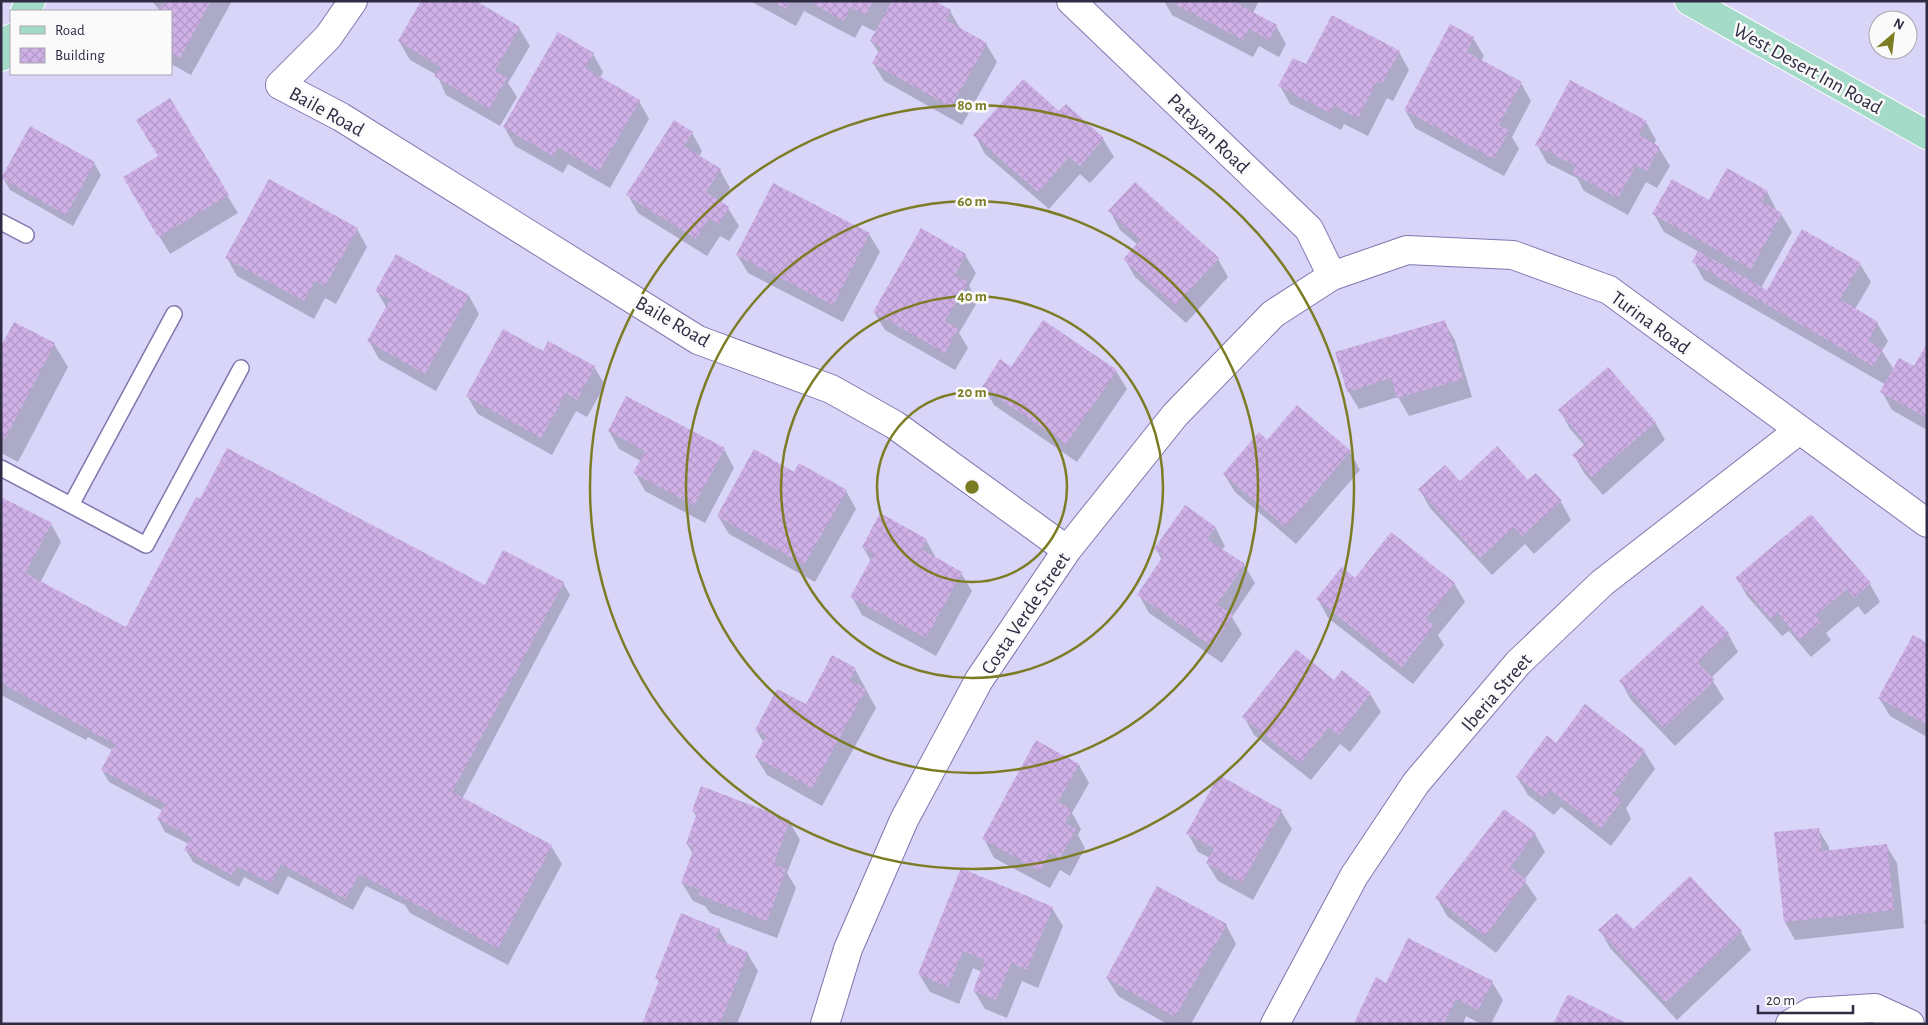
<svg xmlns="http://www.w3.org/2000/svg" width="1928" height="1025" font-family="'Alegreya Sans',sans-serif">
  <defs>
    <pattern id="building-cross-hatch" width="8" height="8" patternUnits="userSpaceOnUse" patternTransform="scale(1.25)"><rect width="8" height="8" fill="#cfb1e8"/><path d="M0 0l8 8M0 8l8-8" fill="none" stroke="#b298c8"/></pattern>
  </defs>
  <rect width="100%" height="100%" fill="#d8d5f9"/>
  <path fill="#0003" d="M152,1H232L191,75L171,64V11H160Z
    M473,1L519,28L530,46L508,83L517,97L500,126L446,95L437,75L410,60L399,41Z
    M750,1H933L950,11L961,30L986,44L997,62L962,125L884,81L873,63L879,53L871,41L876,32L862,25L855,38L804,11L796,26Z
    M1164,1H1259L1253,13L1276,26L1286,44L1279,57L1259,46L1253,57L1172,15Z
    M1473,38L1484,56L1481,61L1521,83L1531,101L1512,137L1519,149L1504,176L1415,128L1405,110Z
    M1399,52L1409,70L1393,101L1387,98L1368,136L1344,124L1341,130L1290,104L1280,86L1307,66Z
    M593,54L603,72L600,78L639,101L649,119L610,188L568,164L563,173L515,146L504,127Z
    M1646,122L1656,140L1654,145L1659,148L1670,166L1657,188L1646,182L1628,215L1584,191L1577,178L1547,163L1537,145Z
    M692,133L702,151L699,157L720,170L730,188L721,203L728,208L739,226L729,241L720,236L707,256L638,213L628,195Z
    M975,135L1103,139L1114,157L1090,183L1080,174L1049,209L985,154Z
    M94,163L101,175L73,226L10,190L3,178Z
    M1767,192L1777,211L1781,214L1792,232L1761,288L1768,292L1860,264L1871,282L1855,309L1877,323L1888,341L1882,351L1894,370L1915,367L1927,346V430L1892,410L1882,392L1886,385L1704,280L1694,262L1699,252L1664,232L1654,214L1709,201Z
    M227,195L238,213L170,254L135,196Z
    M1110,211L1218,259L1228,277L1186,323L1135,277L1125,259L1138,245L1120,230Z
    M357,229L367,247L336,304L325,298L314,319L237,276L227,258Z
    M869,234L880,252L843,322L748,273L737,255Z
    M965,255L976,273L969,286L978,301L959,333L968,348L955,370L885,330L874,312Z
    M377,291L469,296L479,314L436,391L379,359L369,341L387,309Z
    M1444,322L1455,340L1472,397L1409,416L1398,397L1359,409L1348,391Z
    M549,343L594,367L605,385L587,417L576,411L552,455L478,414L467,396L544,352Z
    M54,344L68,367L18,462L1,453V349Z
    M1116,371L1127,389L1077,462L994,405L984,387Z
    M1560,410L1655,422L1665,440L1603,495L1584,473L1574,455L1585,446L1570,429Z
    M609,431L724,449L734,468L705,523L645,491L635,473L641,461L619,449Z
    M1267,441L1350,452L1360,470L1296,544L1235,492L1224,474Z
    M795,473L846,491L856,509L815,582L729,534L718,516Z
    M1528,482L1561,502L1571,520L1534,554L1525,544L1492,575L1430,508L1420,490L1460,483Z
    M1,498L51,524L61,542L40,583L127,629L486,587L563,583L570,595L462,799L551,846L562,864L508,965L410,913L405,905L366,886L353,910L288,876L278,895L244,877L239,887L193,862L186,850L189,844L165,832L158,819L163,811L109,782L102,770L112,750L88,737L86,740L1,695Z
    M1215,527L1225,546L1222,550L1244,565L1255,583L1232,617L1242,634L1222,663L1149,613L1139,595L1162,560L1156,549Z
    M926,540L936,558L961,573L972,591L936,656L862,615L852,597L871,561L863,547Z
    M1737,578L1870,584L1880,602L1865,615L1858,606L1826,633L1831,640L1811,657L1789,631L1782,636L1747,596Z
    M1355,580L1454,583L1465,602L1438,635L1444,645L1413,684L1328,618L1318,599Z
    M1728,634L1738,652L1711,678L1724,699L1675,746L1631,700L1621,682Z
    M1927,644V737L1890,716L1879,698Z
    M855,669L876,708L822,806L767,775L756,757L764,743L756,730L806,706Z
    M1342,672L1370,694L1381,712L1350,752L1340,744L1311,780L1254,735L1244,717L1335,681Z
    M1585,706L1644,751L1655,769L1626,808L1631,819L1611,846L1561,807L1554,815L1528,795L1517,777L1556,744Z
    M1037,742L1079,765L1089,783L1072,813L1081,829L1078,835L1085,848L1070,876L1060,870L1050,888L994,858L984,839Z
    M693,811L789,821L800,840L787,873L796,888L777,938L710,913L705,906L693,901L682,883L693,854L687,844L697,818Z
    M1281,811L1292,829L1253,900L1218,881L1207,863L1210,858L1198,852L1188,834Z
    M1818,829L1829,847V852L1886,845L1897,863L1904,928L1795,940L1785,922Z
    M1535,834L1545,852L1524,880L1537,899L1496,953L1447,916L1437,898Z
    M962,870L1052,908L1063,926L1038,988L1022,981L1007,1018L985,1009L974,991L982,972L973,968L959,1004L930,992L919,974Z
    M1927,916V927L1924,922Z
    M1226,925L1236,944L1191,1024H1167L1118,996L1107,978Z
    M719,930L728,945L747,953L758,971L737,1024H644L660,983L657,978Z
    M1600,930L1741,932L1751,950L1677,1020L1610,948Z
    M1376,979L1386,984L1492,982L1503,1000L1491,1024H1481L1466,1016L1463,1024H1355Z"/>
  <path fill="url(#building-cross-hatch)" d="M164,1H211L180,58L171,53V11H159Z
    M421,1H476L520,27L495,71L507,78L489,109L434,76L441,67L398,41Z
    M772,1H790L786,9Z
    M808,1H873L866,15L851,7L844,21Z
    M892,1H935L951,10L946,20L987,43L951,107L872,63L881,47L870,41Z
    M1169,1H1240L1238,4L1277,25L1269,40L1249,29L1243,40Z
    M1332,15L1400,51L1382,84L1377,81L1358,118L1333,106L1330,113L1278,86L1293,58L1306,64Z
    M1450,24L1474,37L1467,52L1522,82L1499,125L1509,130L1494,159L1404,110Z
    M558,32L594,53L585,68L640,100L599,171L558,147L553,156L503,127Z
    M1023,79L1059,111L1066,104L1104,138L1080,166L1069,157L1038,192L973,135Z
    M1570,80L1647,121L1639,135L1660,147L1647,171L1636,165L1618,198L1572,173L1576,166L1535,145Z
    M170,98L229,195L158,237L123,177L158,156L136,120Z
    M674,120L693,132L684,146L721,169L706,192L729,207L719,224L709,218L696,239L626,195Z
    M30,126L95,162L66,215L1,178Z
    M1727,168L1768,191L1762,202L1782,213L1751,269L1652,214L1672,179L1709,200Z
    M269,179L358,228L325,286L315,281L304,301L225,258Z
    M1135,182L1219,258L1175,306L1123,259L1140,240L1108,211Z
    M773,183L870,233L833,305L736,255Z
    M921,228L966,254L955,275L968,282L945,321L958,329L945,353L873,312Z
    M1802,229L1861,263L1840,299L1878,322L1868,341L1883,349L1873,366L1692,262L1698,251L1767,290Z
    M396,254L469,295L425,374L367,341L390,300L375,291Z
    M1043,320L1117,370L1066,444L982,387L1000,359L1011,367Z
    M1445,320L1463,379L1397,398L1391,378L1347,392L1335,352Z
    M14,322L55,343L5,439L1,437V346Z
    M503,329L543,351L548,341L595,366L577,400L566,393L541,438L466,396Z
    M1927,343V418L1880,392L1899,358L1914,366Z
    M1608,367L1656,422L1592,477L1572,455L1586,443L1558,410Z
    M626,396L725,448L694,505L633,473L645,451L608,431Z
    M1297,405L1351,451L1285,527L1223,474L1259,432L1267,440Z
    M1497,446L1528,480L1536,473L1562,501L1522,536L1514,527L1480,558L1418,489L1445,465L1460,481Z
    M227,448L485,585L503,550L564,582L452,792L552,845L498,948L359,874L346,899L281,864L271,883L237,866L232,875L184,850L191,837L157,819L165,804L101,770L115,744L1,683V497L52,523L25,573L126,627L196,497L200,499Z
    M754,449L794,472L799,463L847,490L804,565L717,516Z
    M1185,505L1216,527L1207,539L1245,564L1217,605L1233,615L1212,646L1137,595L1163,556L1154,549Z
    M880,513L927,539L921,549L962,572L926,638L850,597L874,554L862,547Z
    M1811,514L1871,583L1854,598L1847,589L1816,615L1821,622L1800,640L1778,613L1771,619L1735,578Z
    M1391,532L1455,583L1426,619L1434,626L1402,667L1316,599L1342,567L1355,578Z
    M1702,605L1729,633L1698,663L1715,680L1664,728L1619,681Z
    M1913,635L1927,643V725L1878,698Z
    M1296,649L1334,680L1342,670L1371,693L1339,735L1329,727L1300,763L1242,717Z
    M832,655L856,668L850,680L866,689L812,788L755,757L766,736L755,730L777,689L806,704Z
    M1585,704L1645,750L1613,794L1622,800L1601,828L1550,790L1544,798L1516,777L1547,735L1556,743Z
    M1036,740L1079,764L1058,802L1072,810L1065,823L1076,829L1060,858L1049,853L1040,871L982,839Z
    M1219,775L1282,810L1242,883L1206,863L1214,848L1186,834Z
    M701,786L790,820L774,864L786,869L767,921L698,895L700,890L681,883L694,848L686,844L697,813L692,811Z
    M1504,809L1536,833L1510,867L1527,880L1485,936L1435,898Z
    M1819,828L1822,851L1887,844L1894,910L1784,922L1774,832Z
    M961,868L1053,907L1027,970L1011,963L996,1000L973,991L985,960L963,951L948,987L918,974Z
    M1690,876L1742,931L1666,1002L1598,930L1617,913L1633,929Z
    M1157,886L1227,924L1175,1017L1106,978Z
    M681,913L720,929L716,939L748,952L720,1024H642L659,980L655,978Z
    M1408,938L1493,981L1478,1010L1456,999L1444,1024L1354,1023L1376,977L1386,983Z
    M1568,994L1628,1024H1553Z"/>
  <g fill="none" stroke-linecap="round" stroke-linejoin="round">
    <g stroke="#7f78af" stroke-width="18">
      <path id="lane" d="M1,222L26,235
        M1,468L146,545L241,368
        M71,505L174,314"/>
    </g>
    <g stroke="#7f78af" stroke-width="30">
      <path id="street" d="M353,1L328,37L280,85L341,117L698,340L831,389L895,425L1067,550
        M1071,1L1309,229L1332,276
        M825,1024L848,949L904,820L979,680L1067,550L1175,415L1273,314L1332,276L1407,250L1513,255L1609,290L1927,523
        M1275,1024L1354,876L1416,783L1518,663L1602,583L1798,431
        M1790,1024L1811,1012L1875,1008L1910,1024"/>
    </g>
    <g stroke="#fff" stroke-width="30">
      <path id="primary" d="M1689,1L1927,135
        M25,11L31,1
        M1,57L11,38"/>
    </g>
    <use href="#lane" stroke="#fff" stroke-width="15"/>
    <use href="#street" stroke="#fff" stroke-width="28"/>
    <use href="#primary" stroke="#a4dac8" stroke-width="28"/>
  </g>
  <g fill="none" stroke="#7c7c25" stroke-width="2.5">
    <circle cx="972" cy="487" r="95"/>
    <circle cx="972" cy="487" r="191"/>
    <circle cx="972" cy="487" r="286"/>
    <circle cx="972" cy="487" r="382"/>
  </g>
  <g text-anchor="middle" stroke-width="5" stroke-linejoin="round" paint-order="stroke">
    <g font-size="20" fill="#2e2b43" stroke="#fafafa">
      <text transform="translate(1808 68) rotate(29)" y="7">West Desert Inn Road</text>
      <text transform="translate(327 111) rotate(29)" y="7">Baile Road</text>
      <text transform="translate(1209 133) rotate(44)" y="7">Patayan Road</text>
      <text transform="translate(673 321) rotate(30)" y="7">Baile Road</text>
      <text transform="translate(1651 322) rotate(36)" y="7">Turina Road</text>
      <text transform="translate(1025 613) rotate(-56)" y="7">Costa Verde Street</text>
      <text transform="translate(1496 692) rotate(-49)" y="7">Iberia Street</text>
    </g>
  </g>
  <circle cx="972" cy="487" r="8" fill="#7c7c25" stroke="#fafafa" stroke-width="2.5"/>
  <g font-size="15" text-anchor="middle" font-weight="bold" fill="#7c7c25" stroke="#fafafa" stroke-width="5" stroke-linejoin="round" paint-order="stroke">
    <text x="972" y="110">80 m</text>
    <text x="972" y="206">60 m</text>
    <text x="972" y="301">40 m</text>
    <text x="972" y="397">20 m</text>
  </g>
  <rect width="1928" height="1025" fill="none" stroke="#2e2b43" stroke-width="5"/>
  <rect x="10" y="10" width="162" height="65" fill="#fafafa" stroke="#a8a7b1"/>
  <rect x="20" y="26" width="25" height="8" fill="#a4dac8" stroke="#a8a7b1"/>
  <text x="55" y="35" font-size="15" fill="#2e2b43">Road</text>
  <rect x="20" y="48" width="25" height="15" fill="url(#building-cross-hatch)" stroke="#a8a7b1"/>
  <text x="55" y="60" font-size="15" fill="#2e2b43">Building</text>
  <g transform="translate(1893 35) rotate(28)"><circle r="24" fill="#fafafa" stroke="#a8a7b1"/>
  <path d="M0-4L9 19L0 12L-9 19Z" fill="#7c7c25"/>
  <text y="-8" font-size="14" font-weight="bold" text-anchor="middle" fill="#2e2b43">N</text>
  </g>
  <path d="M1758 1005v8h95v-8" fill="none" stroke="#2e2b43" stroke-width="2.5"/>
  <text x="1766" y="1005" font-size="15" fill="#2e2b43" stroke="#fafafa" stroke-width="4" paint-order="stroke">20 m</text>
</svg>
